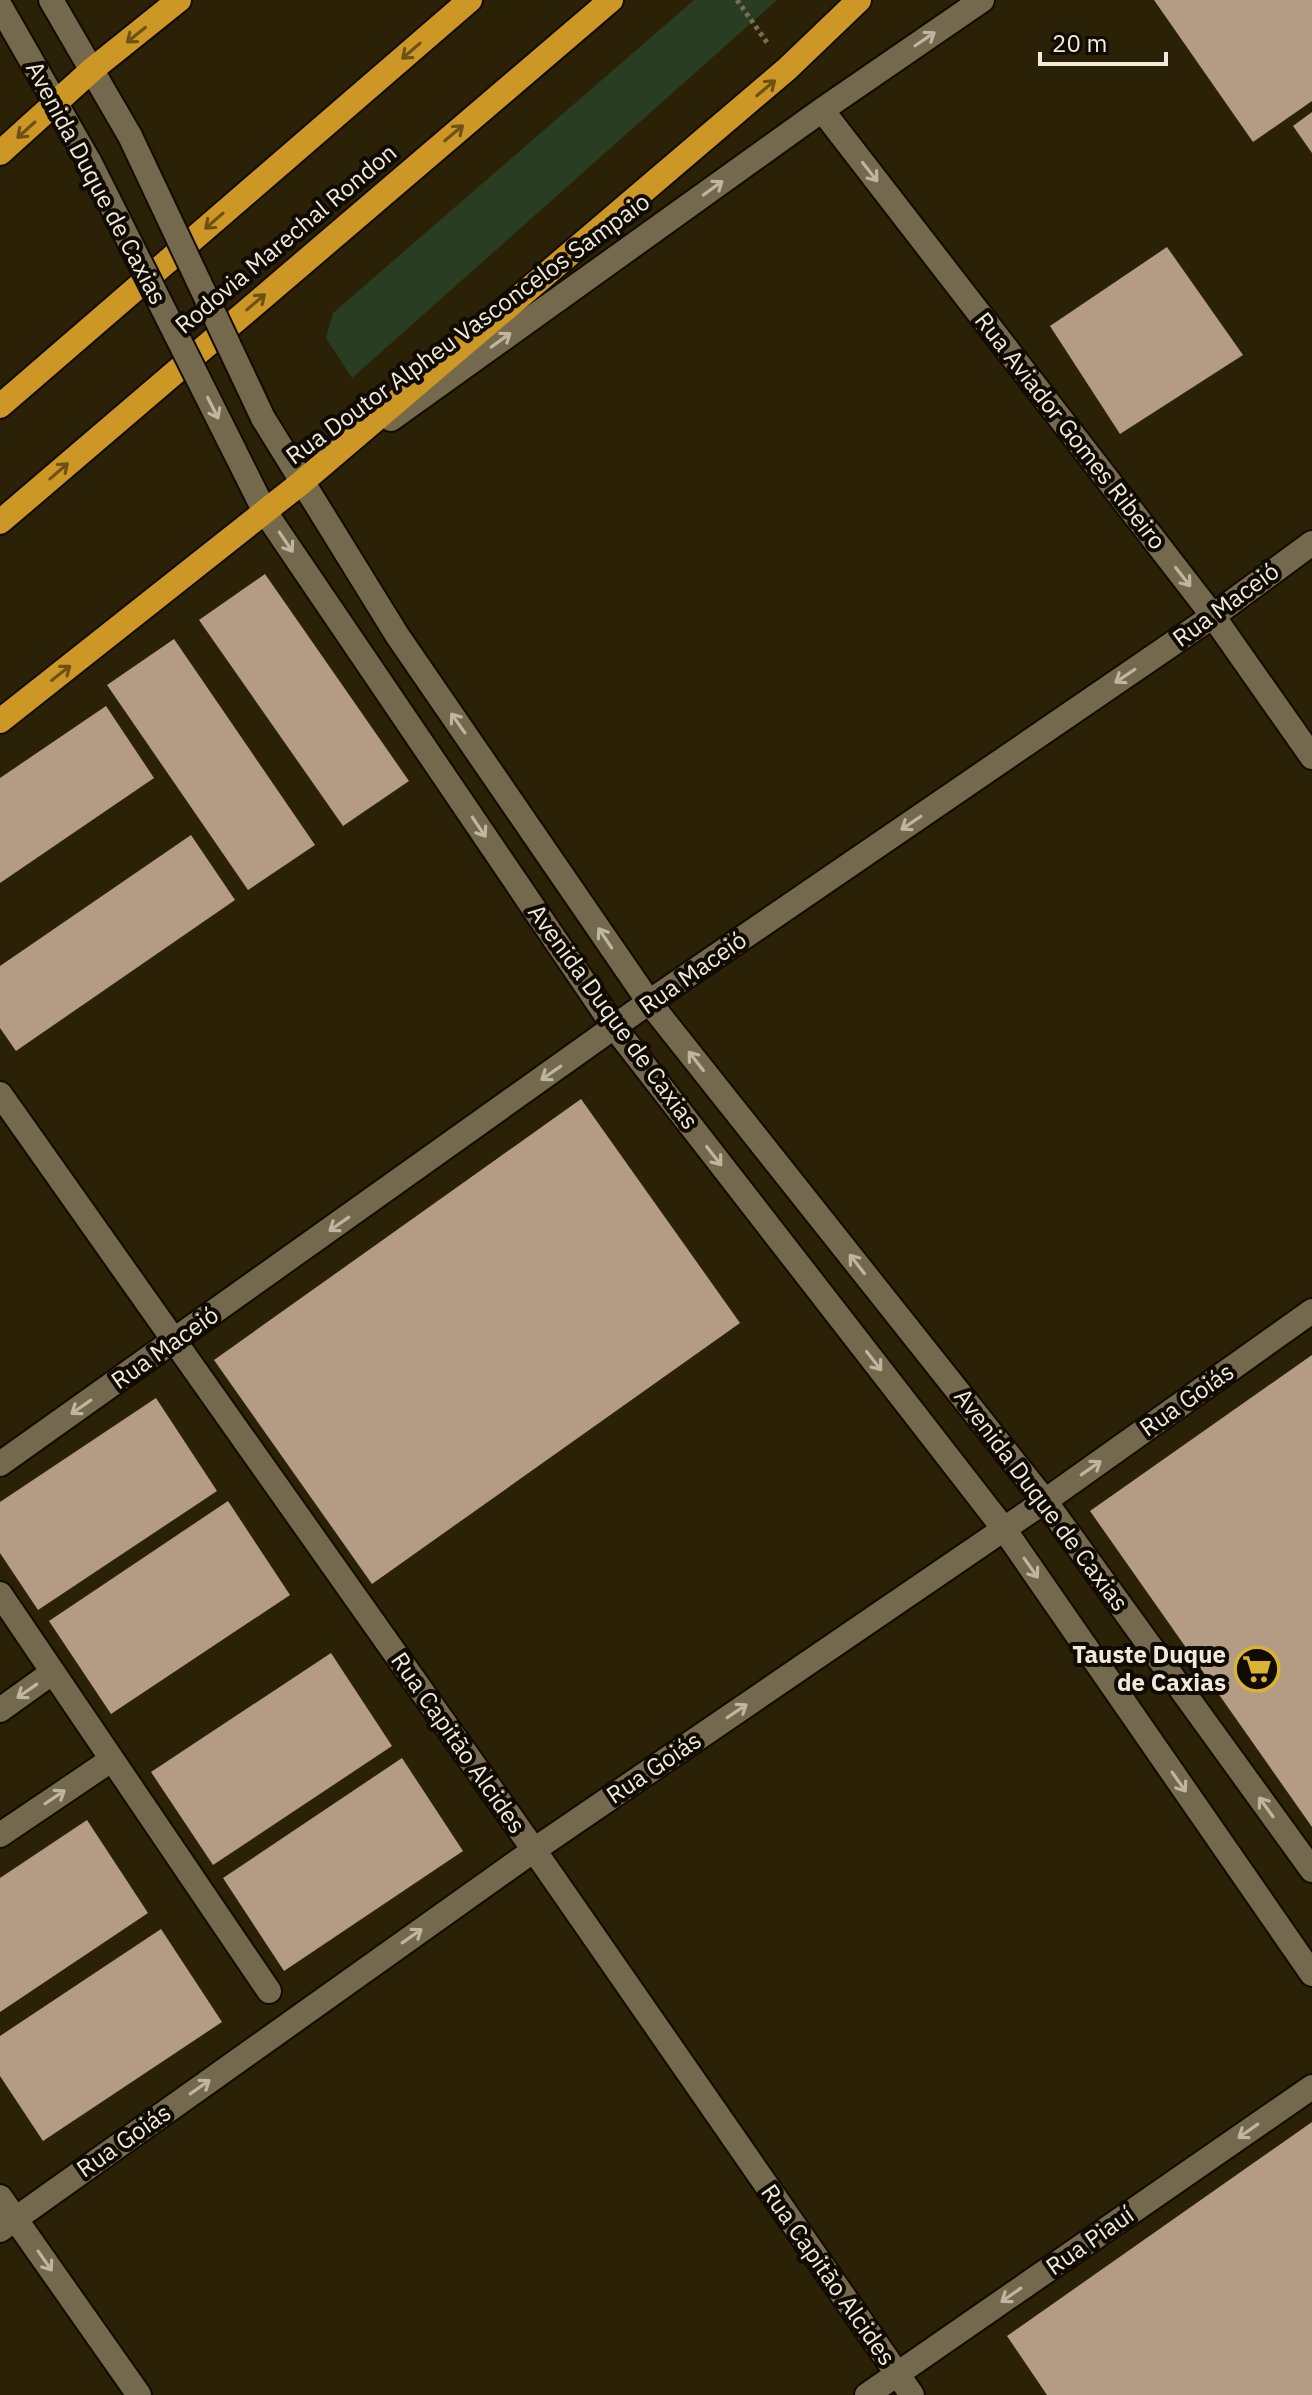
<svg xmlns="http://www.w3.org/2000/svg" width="1312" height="2395" font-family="'IBM Plex Sans',sans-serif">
  <rect width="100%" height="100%" fill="#2b2106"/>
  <path fill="#293d22" d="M694,0H777L352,378L326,338L333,313Z"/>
  <path fill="#b49c84" d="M1154,0H1312V101L1253,142Z
    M1312,112V153L1293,126Z
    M1167,247L1243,355L1120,434L1050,326Z
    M265,574L409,781L343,826L199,620Z
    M174,639L315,845L248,890L107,685Z
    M106,706L154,778L0,883V778Z
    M191,835L235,900L16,1051L0,1028V966Z
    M581,1099L740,1323L372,1584L214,1360Z
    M1312,1355V1827L1090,1511Z
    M156,1398L217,1491L38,1610L0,1553V1502Z
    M228,1501L290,1595L111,1714L49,1621Z
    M331,1653L392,1746L213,1865L151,1772Z
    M402,1758L463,1851L284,1971L223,1878Z
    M87,1820L148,1913L0,2012V1878Z
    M161,1929L222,2022L43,2141L0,2076V2036Z
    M1312,2122V2395H1047L1007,2336Z"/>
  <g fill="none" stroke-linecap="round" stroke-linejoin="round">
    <g stroke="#130a00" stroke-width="28">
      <path id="street" d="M822,110L1213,616L1312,757
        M391,419L822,110L982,0
        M0,1094L534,1850L912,2395
        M0,1464L649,1002L1213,616L1312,543
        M0,1594L269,1991
        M0,1710L53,1672
        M0,1835L111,1760
        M0,2197L139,2395
        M0,2230L534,1850L1045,1501L1312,1311
        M867,2395L1312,2087"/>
    </g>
    <g stroke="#130a00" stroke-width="28">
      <path id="secondary" d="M51,0L130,136
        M0,6L90,163
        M263,418L397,635L649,1002L1045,1501L1312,1870
        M234,450L265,512L615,1028L1004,1529L1312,1974"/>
    </g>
    <g stroke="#130a00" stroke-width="28">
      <path id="highway" d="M0,153L93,69L179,0
        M0,406L470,0
        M0,522L611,0
        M0,721L301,483L787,69L859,0"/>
    </g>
    <path stroke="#786f59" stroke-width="5" stroke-dasharray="4 4" stroke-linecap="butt" d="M737,0L768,44"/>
    <use href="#street" stroke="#74694c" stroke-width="24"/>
    <use href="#secondary" stroke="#74694c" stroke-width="24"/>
    <use href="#highway" stroke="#cd9725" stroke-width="24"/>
    <g stroke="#130a00" stroke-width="28" stroke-linecap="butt">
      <path id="secondary-bridge" d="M130,136L263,418
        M90,163L234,450"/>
    </g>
    <use href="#secondary-bridge" stroke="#74694c" stroke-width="24"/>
  </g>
  <defs><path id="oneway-shaft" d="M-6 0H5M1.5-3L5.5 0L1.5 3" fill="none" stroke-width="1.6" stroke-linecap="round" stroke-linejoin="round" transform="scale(2)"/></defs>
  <g stroke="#6e5114">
    <use href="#oneway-shaft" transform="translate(136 35) rotate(141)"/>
    <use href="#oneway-shaft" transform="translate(411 51) rotate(139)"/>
    <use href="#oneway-shaft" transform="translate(766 88) rotate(-40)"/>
    <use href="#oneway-shaft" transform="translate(26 130) rotate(138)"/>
    <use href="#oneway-shaft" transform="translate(454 133) rotate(-40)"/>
    <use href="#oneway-shaft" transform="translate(214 221) rotate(139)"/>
    <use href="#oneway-shaft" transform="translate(256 302) rotate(-40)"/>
    <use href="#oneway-shaft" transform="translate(59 471) rotate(-41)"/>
    <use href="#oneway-shaft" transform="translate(61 673) rotate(-38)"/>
  </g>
  <g stroke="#bfb6a2">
    <use href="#oneway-shaft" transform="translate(925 39) rotate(-34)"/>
    <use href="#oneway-shaft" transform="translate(870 172) rotate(52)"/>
    <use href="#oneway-shaft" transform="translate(713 188) rotate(-36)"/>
    <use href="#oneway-shaft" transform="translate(501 340) rotate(-36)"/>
    <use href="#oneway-shaft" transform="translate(213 408) rotate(63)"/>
    <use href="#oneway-shaft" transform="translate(286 542) rotate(56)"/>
    <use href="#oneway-shaft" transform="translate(1183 577) rotate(52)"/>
    <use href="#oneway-shaft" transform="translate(1125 676) rotate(146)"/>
    <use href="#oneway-shaft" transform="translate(458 723) rotate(-125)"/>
    <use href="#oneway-shaft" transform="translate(911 823) rotate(146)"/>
    <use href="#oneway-shaft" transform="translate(479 827) rotate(56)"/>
    <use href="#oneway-shaft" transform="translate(605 938) rotate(-124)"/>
    <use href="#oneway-shaft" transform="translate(696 1061) rotate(-128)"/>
    <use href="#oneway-shaft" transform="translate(551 1073) rotate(145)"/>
    <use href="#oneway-shaft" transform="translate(714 1156) rotate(52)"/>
    <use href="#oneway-shaft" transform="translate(339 1224) rotate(145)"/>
    <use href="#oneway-shaft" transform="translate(857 1264) rotate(-128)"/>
    <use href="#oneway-shaft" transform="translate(874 1361) rotate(52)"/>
    <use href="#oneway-shaft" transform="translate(81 1407) rotate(145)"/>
    <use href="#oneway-shaft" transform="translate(1091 1468) rotate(-35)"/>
    <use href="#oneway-shaft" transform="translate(1031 1568) rotate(55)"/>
    <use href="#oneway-shaft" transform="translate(27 1691) rotate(145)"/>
    <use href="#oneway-shaft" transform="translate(737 1711) rotate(-34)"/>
    <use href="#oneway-shaft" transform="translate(1179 1782) rotate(55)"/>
    <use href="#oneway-shaft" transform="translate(55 1797) rotate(-34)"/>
    <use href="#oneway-shaft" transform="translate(1266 1807) rotate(-126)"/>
    <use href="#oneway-shaft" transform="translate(412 1936) rotate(-35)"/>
    <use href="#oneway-shaft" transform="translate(200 2087) rotate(-35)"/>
    <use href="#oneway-shaft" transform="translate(1248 2131) rotate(145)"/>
    <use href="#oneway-shaft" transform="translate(45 2261) rotate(55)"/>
    <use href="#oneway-shaft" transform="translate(1011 2295) rotate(145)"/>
  </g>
  <defs>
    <g id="supermarket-ring" transform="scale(2.3)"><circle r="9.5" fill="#0f0b03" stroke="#dab333" stroke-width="1.5"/><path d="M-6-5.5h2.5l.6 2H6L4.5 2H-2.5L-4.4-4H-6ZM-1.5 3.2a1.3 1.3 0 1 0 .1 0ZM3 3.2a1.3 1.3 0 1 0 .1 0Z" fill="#dab333"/></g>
  </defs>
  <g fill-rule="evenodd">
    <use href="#supermarket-ring" x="1257" y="1669"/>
  </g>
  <g text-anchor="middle" stroke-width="8" stroke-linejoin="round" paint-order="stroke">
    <g font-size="24" fill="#f1eadb" stroke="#0f0b03">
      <text transform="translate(96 183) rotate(62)" y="8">Avenida Duque de Caxias</text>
      <text transform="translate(286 239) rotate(-40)" y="8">Rodovia Marechal Rondon</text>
      <text transform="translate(468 329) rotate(-36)" y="8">Rua Doutor Alpheu Vasconcelos Sampaio</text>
      <text transform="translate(1070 431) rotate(52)" y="8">Rua Aviador Gomes Ribeiro</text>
      <text transform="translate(1226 605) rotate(-36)" y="8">Rua Maceió</text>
      <text transform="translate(693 973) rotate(-35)" y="8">Rua Maceió</text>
      <text transform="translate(613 1017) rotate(54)" y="8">Avenida Duque de Caxias</text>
      <text transform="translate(165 1348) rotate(-35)" y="8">Rua Maceió</text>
      <text transform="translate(1187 1400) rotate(-35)" y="8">Rua Goiás</text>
      <text transform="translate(1041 1500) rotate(53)" y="8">Avenida Duque de Caxias</text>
      <text transform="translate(458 1743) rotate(55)" y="8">Rua Capitão Alcides</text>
      <text transform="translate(654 1768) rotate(-34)" y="8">Rua Goiás</text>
      <text transform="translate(124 2141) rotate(-35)" y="8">Rua Goiás</text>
      <text transform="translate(1090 2241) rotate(-35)" y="8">Rua Piauí</text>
      <text transform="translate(828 2275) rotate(55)" y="8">Rua Capitão Alcides</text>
    </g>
    <g font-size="24" font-weight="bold" fill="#f1eadb" stroke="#0f0b03" text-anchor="end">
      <text x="1226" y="1663">Tauste Duque<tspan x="1226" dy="28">de Caxias</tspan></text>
    </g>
  </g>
  <path d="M1040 52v12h126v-12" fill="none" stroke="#f1eadb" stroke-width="4"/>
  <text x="1052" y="52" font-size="24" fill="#f1eadb" stroke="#0f0b03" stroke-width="6" paint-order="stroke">20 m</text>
</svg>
